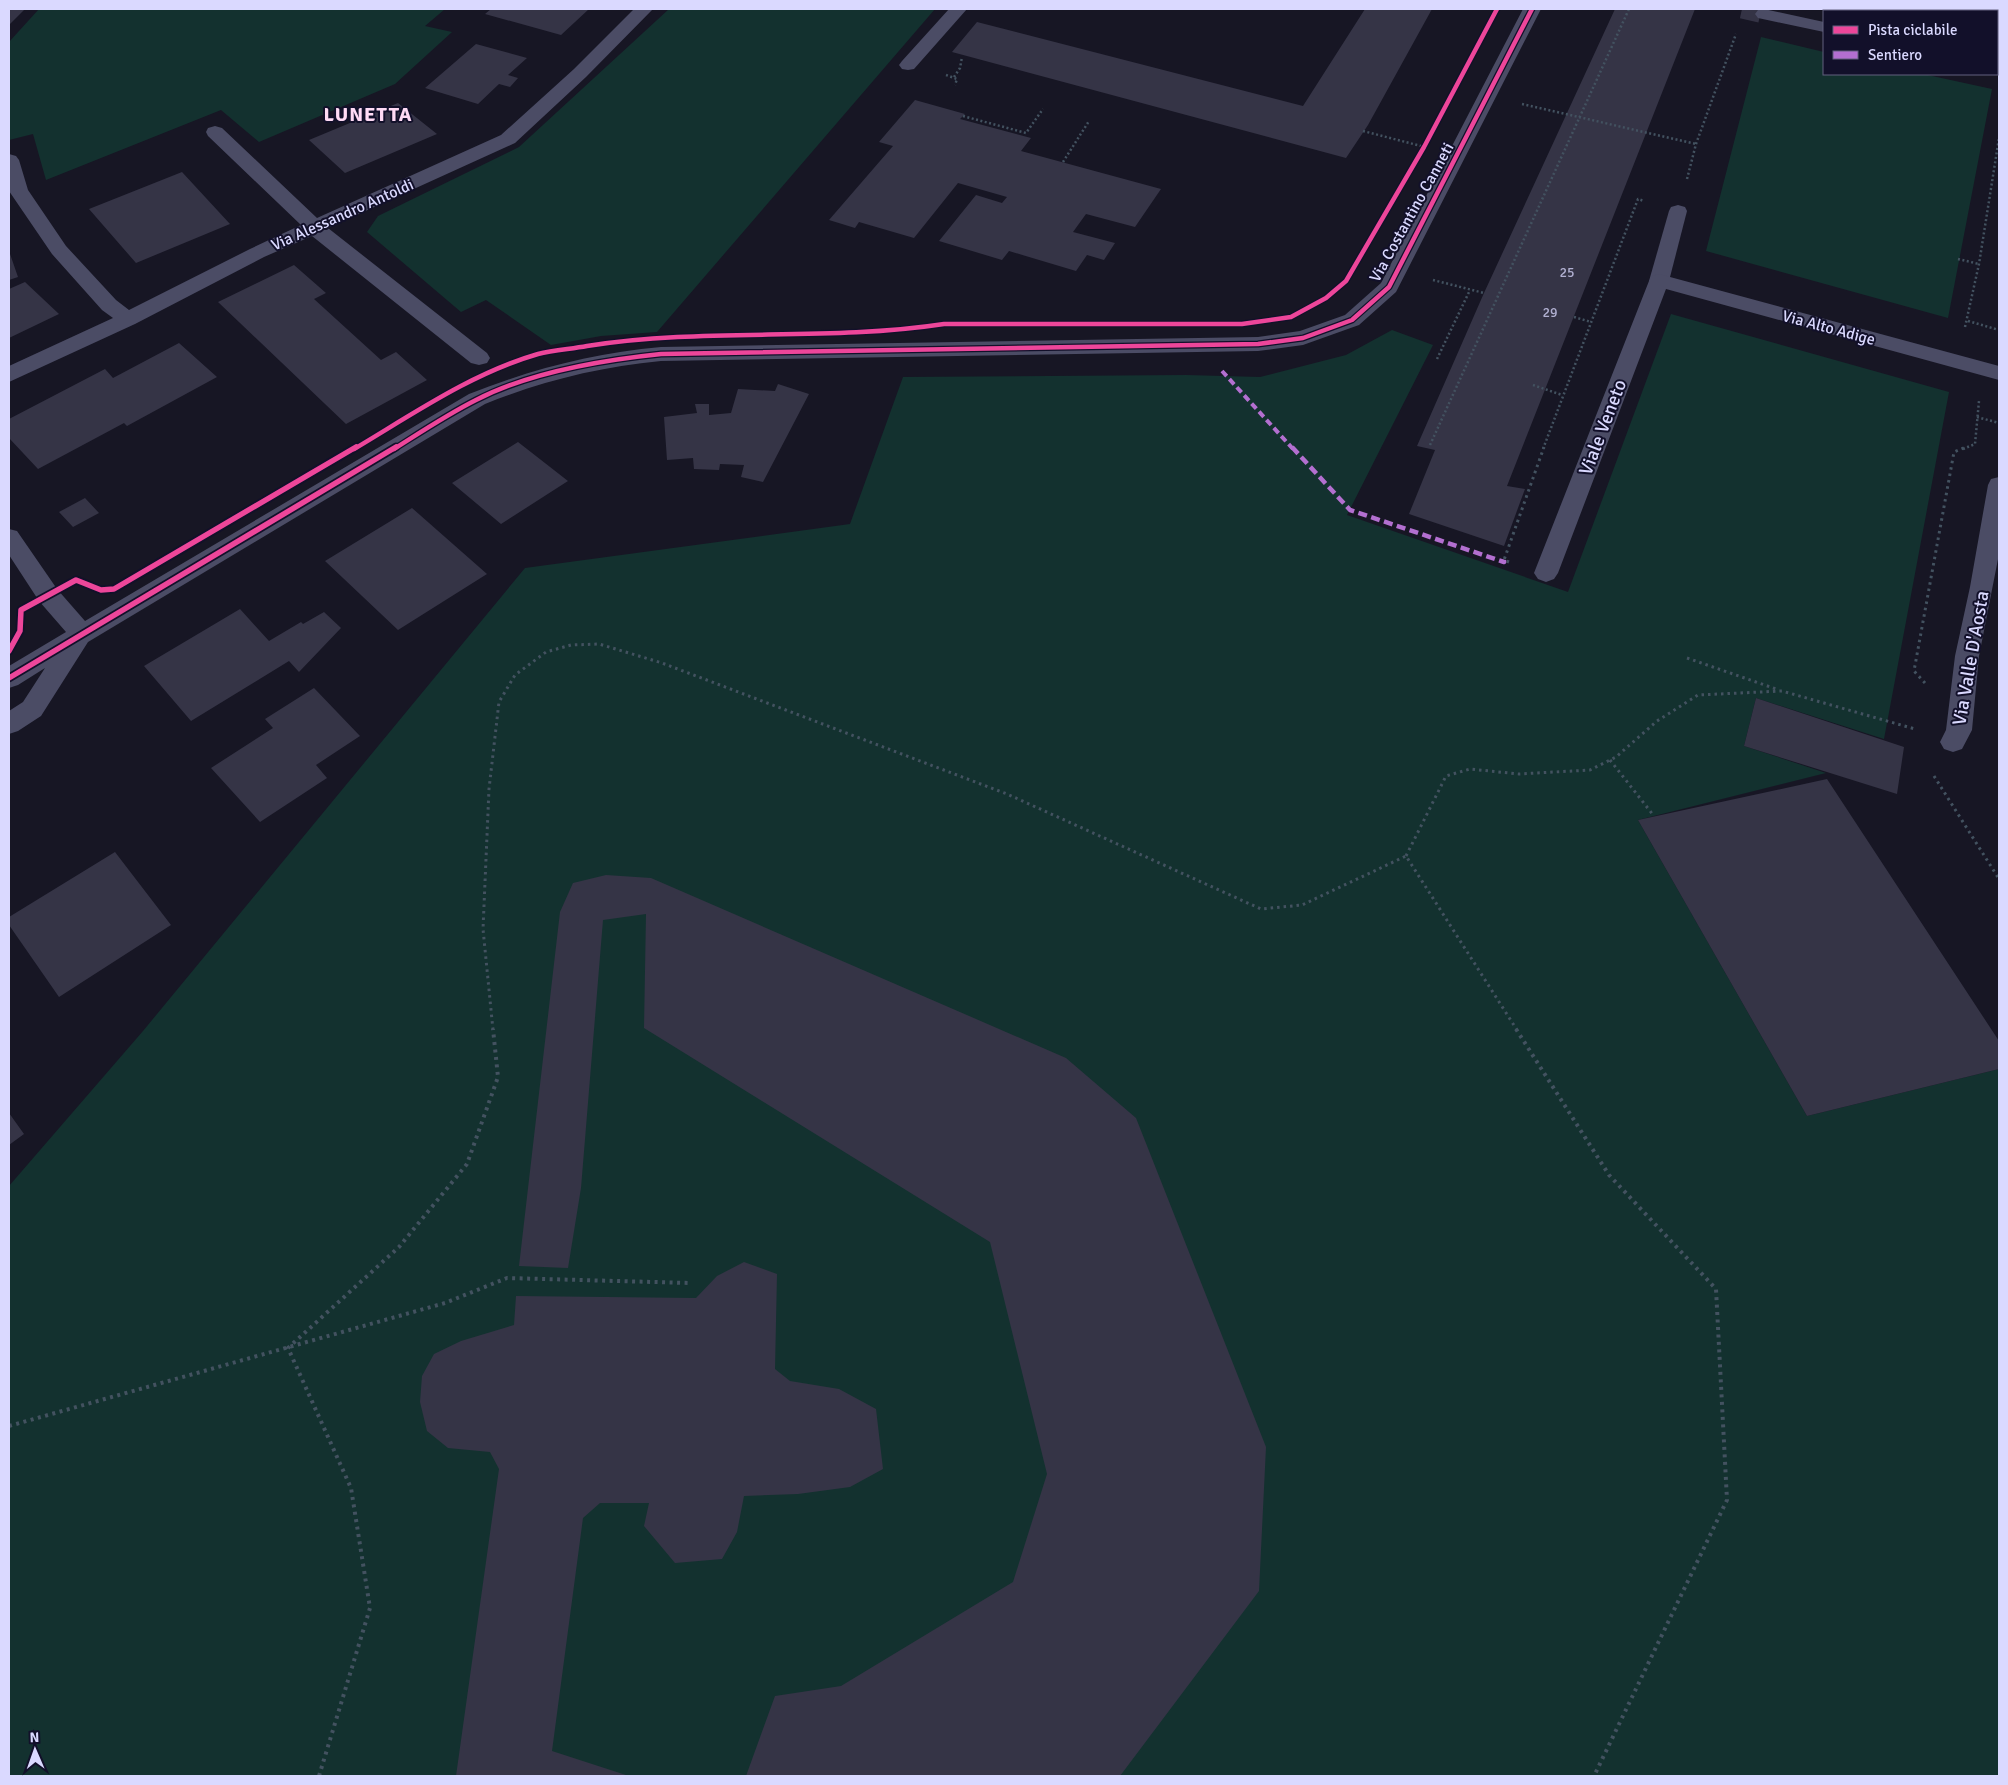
<svg xmlns="http://www.w3.org/2000/svg" width="2008" height="1785" font-family="Signika,sans-serif">
  <rect width="100%" height="100%" fill="#171624"/>
  <path fill="#13312f" d="M39,9H445L425,26L452,32L395,84L259,142L221,110L46,180L33,134L9,140V42Z
    M669,9H935L657,332L601,336L551,345L486,300L461,312L367,232L378,216L519,147Z
    M1911,9H1999V25L1997,24V11H1910Z
    M1761,37L1824,52V74H1923L1992,89L1948,318L1706,251Z
    M1671,314L1949,392L1884,739L1756,698L1744,746L1826,773L1638,820L1807,1116L1999,1069V1776H9V1186L143,1031L525,568L850,524L903,377L1186,375L1260,377L1346,355L1392,330L1433,345L1347,515L1568,592Z"/>
  <path fill="#353446" d="M9,9H25L9,25Z
    M491,9H589L561,35L485,14Z
    M1365,9H1432L1368,125L1346,158L952,52L977,22L1303,106Z
    M1615,9H1695L1507,486L1525,489L1504,546L1409,514L1435,450L1417,446L1484,293Z
    M476,44L527,58L508,75L518,78L510,87L499,84L478,104L425,88Z
    M915,100L965,114L960,119L1031,138L1021,151L1161,189L1135,227L1086,214L1073,232L1115,243L1104,260L1087,255L1076,271L1009,251L1002,260L939,241L976,195L1002,203L1007,197L958,183L914,238L859,222L855,228L829,220L893,146L879,142Z
    M398,103L437,134L345,173L309,140Z
    M182,172L230,224L136,263L89,209Z
    M9,251L18,277L9,280Z
    M294,265L326,293L314,299L381,360L396,352L427,380L346,424L218,302Z
    M25,282L59,314L9,338V289Z
    M179,343L217,377L127,426L124,423L38,469L9,438V419L105,369L113,378Z
    M778,384L809,394L763,482L741,477L744,465L720,464L719,470L694,469L693,458L667,460L664,417L697,413L695,404H709V415L731,413L738,389L775,391Z
    M518,442L568,481L501,524L452,483Z
    M85,498L99,513L73,527L59,512Z
    M412,508L487,574L398,630L325,561Z
    M240,609L269,641L301,622L303,624L324,612L341,628L299,672L289,661L191,721L144,666Z
    M314,688L360,736L316,765L327,778L260,822L211,768L273,728L265,719Z
    M1756,698L1904,747L1897,794L1744,746Z
    M1827,779L1999,1041V1069L1807,1116L1638,820Z
    M115,852L171,925L59,997L9,925V917Z
    M606,875L651,878L1066,1058L1136,1118L1266,1447L1259,1591L1120,1776H746L775,1696L841,1686L1013,1582L1047,1474L990,1242L644,1028L646,914L603,920L581,1188L568,1268L519,1266L560,912L573,883Z
    M9,1113L24,1134L9,1145Z
    M744,1262L777,1274L775,1369L790,1381L839,1389L876,1409L883,1469L850,1487L798,1494L744,1496L737,1532L722,1559L675,1563L644,1526L649,1503H600L583,1518L552,1751L629,1776H456L499,1469L490,1452L448,1448L427,1431L420,1402L422,1376L434,1354L461,1341L514,1325L516,1296L696,1298L717,1276Z"/>
  <g fill="none" stroke-linecap="round" stroke-linejoin="round">
    <path stroke="#343345" stroke-width="19" stroke-dasharray="19 10" stroke-linecap="butt" d="M1742,9L1764,14"/>
    <path stroke="#435260" stroke-width="2.5" stroke-dasharray="2 2.5" stroke-linecap="butt" d="M1888,9L1897,11
      M946,75L957,79L955,85
      M954,77L960,68L962,57
      M1522,104L1696,144
      M963,116L1026,133L1043,109
      M1363,131L1421,146
      M1063,162L1089,121
      M1687,179L1696,144L1736,34
      M1958,259L1979,264
      M1433,280L1484,293
      M1574,317L1591,322
      M1968,321L1999,330
      M1965,327L1979,264L1999,138
      M1437,359L1470,290
      M1533,385L1562,395
      M1977,417L1999,423
      M1430,445L1629,9
      M1543,449L1638,199L1644,201
      M1963,449L1975,444L1979,401"/>
    <path stroke="#435260" stroke-width="3" stroke-dasharray="2.5 4" stroke-linecap="butt" d="M1509,562L1504,560L1544,447
      M1687,658L1779,690
      M1925,683L1914,671L1954,452L1966,447
      M1610,760L1654,816
      M1934,776L1999,879
      M1406,856L1446,776L1470,769L1519,774L1590,770L1616,757L1657,721L1698,695L1782,691L1915,729
      M493,1030L483,929L489,789L499,702L515,675L546,652L571,645L599,644L662,663L1007,794L1261,909L1302,905L1406,856L1517,1030"/>
    <path stroke="#435260" stroke-width="4" stroke-dasharray="3 4.5" stroke-linecap="butt" d="M1516,1029L1609,1175L1716,1289L1727,1500L1594,1776
      M9,1426L445,1303L507,1278L690,1283
      M319,1776L370,1608L351,1488L288,1348L399,1247L467,1164L498,1077L493,1029"/>
    <path fill="#4b4c65" fill-rule="evenodd" d="M1678,205L1685,207L1687,211L1669,281L1666,285L1659,287L1652,285L1649,281L1669,211L1671,207Z"/>
    <path fill="#4b4c65" fill-rule="evenodd" d="M634,9H653L586,77L515,143L328,228L487,353L490,358L487,363L479,365L471,363L312,236L264,257L135,324L9,382V366L113,318L102,310L52,254L9,191V154L16,156L19,160L28,190L66,246L116,300L129,310L250,249L301,225L208,136L206,132L208,128L215,126L222,128L317,218L501,135L574,69Z
      M949,9H967L914,69L908,70L902,69L899,65L902,61Z
      M1523,9H1541L1396,292L1359,325L1303,345L1258,351L661,361C599,367 542,381 485,404L88,642L41,716L18,731L9,734V711L23,702L45,668L18,685L9,688V666L66,632L39,601L9,555V529L17,531L57,589L85,621L469,394C532,369 594,353 661,347L1258,337L1300,331L1345,315L1381,283Z
      M1764,9L1824,22V32L1758,18L1755,14L1758,10Z
      M1832,9H1860L1862,11H1834Z
      M1997,39H1999V49H1997Z
      M1997,61H1999V72H1997Z
      M1659,274L1999,366V380L1666,289L1558,573L1554,579L1546,582L1538,579L1534,573L1649,281L1652,276Z
      M1999,477V554L1979,656L1972,730L1962,749L1953,752L1944,749L1940,742L1946,730L1955,656L1970,587L1988,485L1991,479Z"/>
    <path stroke="#b36fd0" stroke-width="4" stroke-dasharray="7 4" stroke-linecap="butt" d="M1222,371L1293,449"/>
    <path stroke="#b36fd0" stroke-width="4.5" stroke-dasharray="9 4.5" stroke-linecap="butt" d="M1292,447L1350,510L1504,562V560"/>
    <g stroke="#12102a" stroke-width="7">
      <path id="cycleway-far1" d="M354,449C413,414 472,373 538,354C554,350 571,349 587,346C705,327 826,342 944,324H1242L1291,317L1326,298L1346,281L1424,147L1497,9
        M394,449C421,432 448,414 476,400C528,373 603,360 661,354L1258,344L1303,338L1352,320L1389,287L1532,9"/>
    </g>
    <g stroke="#12102a" stroke-width="9">
      <path id="cycleway" d="M9,651L20,631L21,610L76,580L101,590L114,589L356,447
        M9,678L396,447"/>
    </g>
    <use href="#cycleway-far1" stroke="#ed469a" stroke-width="4.5"/>
    <use href="#cycleway" stroke="#ed469a" stroke-width="5.5"/>
  </g>
  <g text-anchor="middle" stroke-width="4" stroke-linejoin="round" paint-order="stroke">
    <g font-size="14" fill="#b1b0d1">
      <text x="1567" y="277">25</text>
      <text x="1550" y="317">29</text>
    </g>
    <g font-size="16" fill="#dad9ff" stroke="#12102a">
      <text transform="translate(1411 212) rotate(-61)" y="6">Via Costantino Canneti</text>
      <text transform="translate(342 214) rotate(-24)" y="6">Via Alessandro Antoldi</text>
      <text transform="translate(1829 327) rotate(15)" y="6">Via Alto Adige</text>
    </g>
    <g font-size="19" fill="#dad9ff" stroke="#12102a">
      <text transform="translate(1602 427) rotate(-69)" y="7">Viale Veneto</text>
      <text transform="translate(1970 658) rotate(-80)" y="7">Via Valle D'Aosta</text>
    </g>
    <g font-size="20" font-weight="bold" letter-spacing="1" fill="#ffdbf5" stroke="#12102a">
      <text x="368" y="121">LUNETTA</text>
    </g>
  </g>
  <rect width="2008" height="1785" fill="none" stroke="#dad9ff" stroke-width="20"/>
  <rect x="1823" y="10" width="175" height="65" fill="#12102a" stroke="#62607f"/>
  <rect x="1833" y="26" width="25" height="8" fill="#ed469a" stroke="#62607f"/>
  <text x="1868" y="35" font-size="15" fill="#dad9ff">Pista ciclabile</text>
  <rect x="1833" y="51" width="25" height="8" fill="#b36fd0" stroke="#62607f"/>
  <text x="1868" y="60" font-size="15" fill="#dad9ff">Sentiero</text>
  <g transform="translate(35 1750) rotate(358)" stroke="#12102a" stroke-width="4" paint-order="stroke">
  <path d="M0-4L9 19L0 12L-9 19Z" fill="#dad9ff"/>
  <text y="-8" font-size="14" font-weight="bold" text-anchor="middle" fill="#dad9ff">N</text>
  </g>
</svg>
